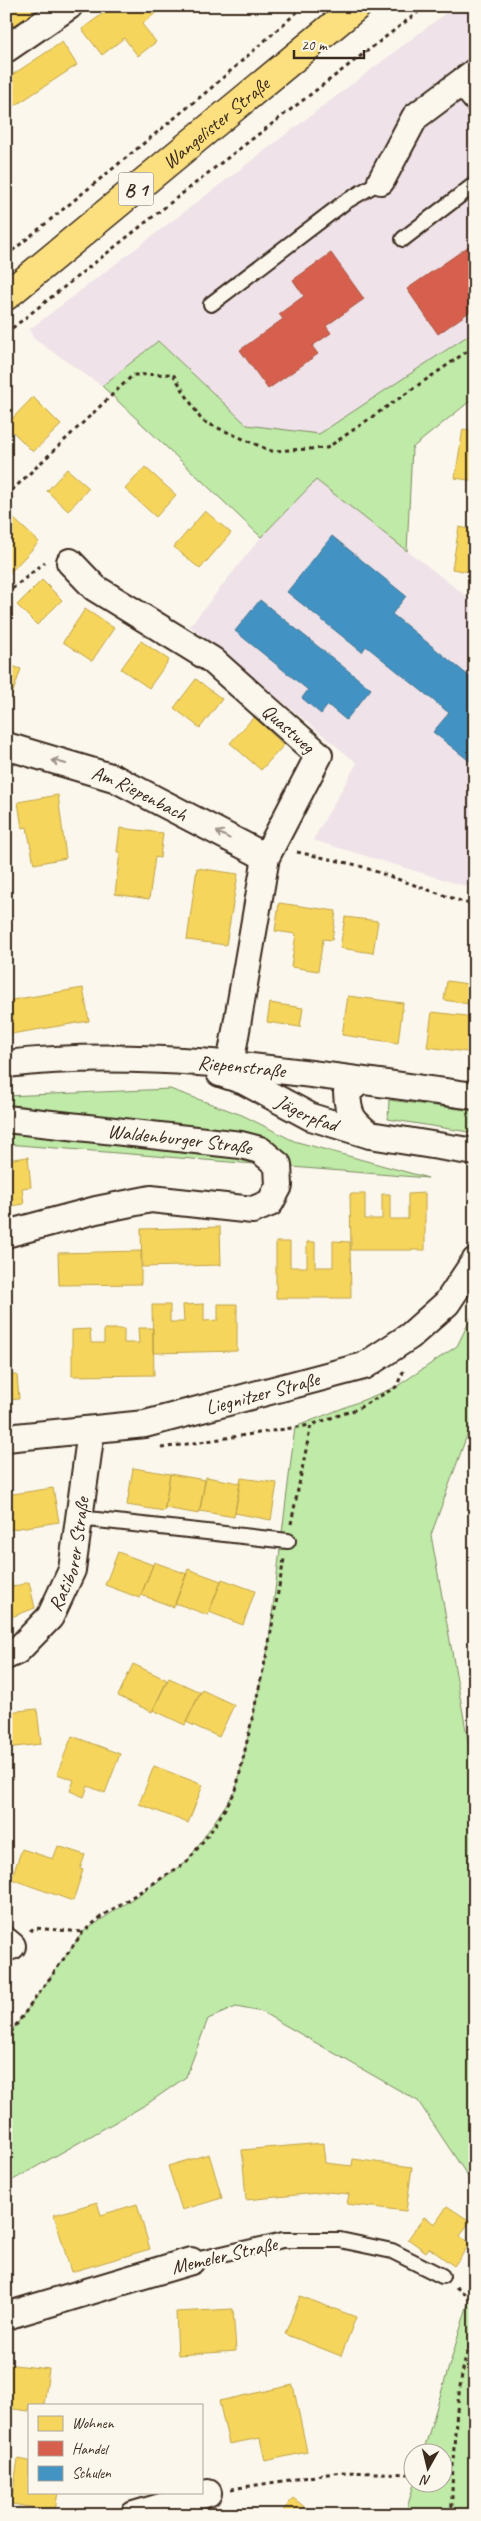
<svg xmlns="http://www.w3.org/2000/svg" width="481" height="2521" font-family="Caveat,sans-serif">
  <rect width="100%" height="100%" fill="#fbf7ec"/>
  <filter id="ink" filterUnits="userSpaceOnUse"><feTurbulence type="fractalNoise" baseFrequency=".02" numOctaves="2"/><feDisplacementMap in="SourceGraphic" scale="10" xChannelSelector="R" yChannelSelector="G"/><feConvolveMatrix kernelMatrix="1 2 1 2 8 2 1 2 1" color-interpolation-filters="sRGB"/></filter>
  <g filter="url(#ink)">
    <path fill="#efe2e8" d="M455,6H475V331L319,434L247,425L158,341L102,386L33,338L30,329Z
      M316,480L475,603V889L313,840L357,763L190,626L261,537Z"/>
    <path fill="#bfeaa7" stroke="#7d8a62" d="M475,331V397L412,448L407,551L316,480L261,537L102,386L158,341L247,425L319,434Z
      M170,1089L242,1115L294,1141L428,1178L6,1144V1096Z
      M389,1100L475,1111V1133L388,1119Z
      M475,1310V1413L431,1535L475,1780V2187L418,2101L262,2012L236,2007L208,2019L186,2077L147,2104L6,2184V2039L83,1932L187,1862L236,1790L268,1648L295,1427L396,1387L457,1346Z
      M475,2280V2515H405L414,2484H444V2454L423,2453Z"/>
    <path fill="#f6d55c" stroke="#bea249" d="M6,6H31L35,12L6,31Z
      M113,6H160L162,8L142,24L156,42L138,56L124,38L102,55L82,29Z
      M62,42L77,65L13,107L6,97V79Z
      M33,397L61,425L33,452L6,425Z
      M463,429L475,431V481L455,478Z
      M145,467L176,495L156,517L125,489Z
      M67,469L89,488L68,511L47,491Z
      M205,511L231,533L200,569L174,547Z
      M13,518L39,542L6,577V525Z
      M459,527L475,530V573L452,569Z
      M42,580L62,600L37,625L17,605Z
      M85,609L114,628L92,661L63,642Z
      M141,641L169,660L149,688L121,669Z
      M6,664L21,669L7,709L6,708Z
      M196,679L222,699L200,728L174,708Z
      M254,717L284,745L261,770L230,743Z
      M58,795L66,858L34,864L27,827L22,828L18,802Z
      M120,828L163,833L160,858L155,857L149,899L115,894L120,852H117Z
      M197,868L238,874L226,945L187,940Z
      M279,903L336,911L332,940L323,939L318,971L291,967L296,934L275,931Z
      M345,917L378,921L373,953L340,948Z
      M447,981L475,985V1005L444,1000Z
      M83,988L89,1021L11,1034L6,1001Z
      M348,996L403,1003L398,1043L342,1035Z
      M270,1003L303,1008L300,1027L267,1022Z
      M432,1012L475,1017V1053L427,1047Z
      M28,1157L31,1187L22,1188L24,1204L6,1207V1160Z
      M425,1193V1250H351L350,1194H365V1219H382V1194H390V1219H408V1194Z
      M220,1227L221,1265L142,1267L141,1229Z
      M333,1241L350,1242L351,1298H276V1242H290V1267H307V1242H315V1267H333Z
      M141,1251V1284L59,1285L58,1253Z
      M204,1304V1321L218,1320V1304H237V1351L153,1353L152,1305H170V1322H184L183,1305Z
      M138,1328H153L154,1375L72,1376V1330L90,1329L91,1343H104V1329H124V1343H139Z
      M11,1368V1375H17L19,1399L6,1400V1369Z
      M133,1468L170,1474L164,1511L127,1505Z
      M170,1474L205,1480L199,1514L165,1508Z
      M206,1477L240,1483L234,1517L200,1511Z
      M241,1478L277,1483L271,1520L235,1513Z
      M53,1488L59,1522L6,1530V1495Z
      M118,1552L153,1565L140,1598L105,1585Z
      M154,1562L187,1574L174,1607L141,1595Z
      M6,1563L13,1587L29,1582L35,1608L6,1619Z
      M188,1569L221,1581L208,1615L175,1603Z
      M222,1579L255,1591L243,1625L209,1612Z
      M133,1664L167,1680L152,1712L118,1696Z
      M169,1678L200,1692L185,1725L153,1710Z
      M202,1690L234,1705L219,1737L186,1722Z
      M37,1709L41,1744L6,1748V1712Z
      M72,1736L120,1754L105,1793L88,1786L84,1797L70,1791L74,1780L57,1774Z
      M154,1766L203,1785L188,1823L139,1804Z
      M58,1846L85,1855L80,1869L83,1870L73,1901L11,1879L22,1849L53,1859Z
      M323,2143L325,2163L352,2166L353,2159L412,2167L406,2211L347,2204L349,2194L327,2192L246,2200L242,2150Z
      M209,2154L222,2198L182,2210L168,2166Z
      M97,2202L101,2215L137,2204L150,2249L71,2272L54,2215Z
      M447,2206L470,2221L460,2236L470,2244L454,2266L429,2248L426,2252L408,2239L424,2217L435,2224Z
      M300,2296L356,2317L341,2356L285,2334Z
      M233,2309L236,2351L178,2355L176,2312Z
      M6,2364L49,2369L44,2405H29V2411L6,2408Z
      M293,2385L307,2452L265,2461L260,2438L229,2444L219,2401Z
      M18,2459L29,2461V2492H58L55,2511L11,2504Z
      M293,2498L315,2515H280Z"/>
    <path fill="#d6604d" stroke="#a8503f" d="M475,242V308L438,334L407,289Z
      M331,253L364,299L326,326L331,333L312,346L318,354L268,389L240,350L283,319L279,314L304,296L293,280Z"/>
    <path fill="#4393c3" stroke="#417492" d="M332,536L406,596L392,614L475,681V760L472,763L433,732L449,713L366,646L362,652L287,592Z
      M260,600L371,689L346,720L328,705L321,714L302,698L308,690L235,631Z"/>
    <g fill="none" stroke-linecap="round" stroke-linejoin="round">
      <g stroke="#3b2a1e" stroke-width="18">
        <path id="lane" d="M456,84L475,107
          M403,239L475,184
          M211,304L345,202L381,181
          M79,1518L288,1541
          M191,2261L283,2240H340L392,2251L442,2276"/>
      </g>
      <g stroke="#3b2a1e" stroke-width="30">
        <g id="street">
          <path d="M6,49L69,6"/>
          <path d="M381,181L415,117L475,72"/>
          <path id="s1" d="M70,562L95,588L212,660L319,755L266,857L230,1065"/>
          <path id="s2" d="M6,746L114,778L266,857"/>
          <path id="s3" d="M6,1064C162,1046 320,1076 475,1096"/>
          <path id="s4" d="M220,1073L244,1081L311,1117L370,1135L475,1152"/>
          <path d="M360,1081L347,1092C348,1116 352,1121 370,1135"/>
          <path id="s5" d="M6,1119L241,1145L260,1150L278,1165L279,1186L270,1203L253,1210L151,1199L96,1210L6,1234"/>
          <path id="s6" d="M6,1438L145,1424L364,1366L410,1336L447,1303L475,1261"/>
          <path id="s7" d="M6,1656L17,1651L50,1617L72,1570L91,1431"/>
          <path d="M6,1941L12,1946"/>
          <path d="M6,2316L191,2261"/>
          <path d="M134,2515L208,2493"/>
        </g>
      </g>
      <g stroke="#3b2a1e" stroke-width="31">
        <g id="primary">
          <path id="s8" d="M6,296L357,6"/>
        </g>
      </g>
      <path stroke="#3b2a1e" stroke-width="3" stroke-dasharray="4 4" stroke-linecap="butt" d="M6,256L210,89L304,6
        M6,333L217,166L426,6
        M6,496L133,375L173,374L202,421L271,451L327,448L475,346
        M6,594L45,562
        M297,852L357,865L475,906
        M161,1448L311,1425
        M291,1524L311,1425L357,1409L396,1387L404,1370
        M30,1931L34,1928L83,1932
        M6,2039L83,1932L102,1916L187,1862L214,1827L236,1790L268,1648L284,1559
        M456,2287L475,2302
        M444,2475H452
        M231,2489L341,2472L414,2474
        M452,2515C451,2485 456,2354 475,2338"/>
      <use href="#lane" stroke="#fbf7ec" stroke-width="14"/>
      <use href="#street" stroke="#fbf7ec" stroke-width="26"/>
      <use href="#primary" stroke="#fce080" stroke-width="28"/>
    </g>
    <defs><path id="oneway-shaft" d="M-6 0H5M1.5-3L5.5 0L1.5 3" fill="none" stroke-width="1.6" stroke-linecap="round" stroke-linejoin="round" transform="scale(1.25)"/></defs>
    <g stroke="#9b9085">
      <use href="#oneway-shaft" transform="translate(59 762) rotate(-164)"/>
      <use href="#oneway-shaft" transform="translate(223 835) rotate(-152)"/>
    </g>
  </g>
  <g text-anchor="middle" stroke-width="5" stroke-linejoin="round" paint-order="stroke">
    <rect fill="#fbf7ec" stroke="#75685c" stroke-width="1" x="118.5" y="172.5" width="35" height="33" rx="4"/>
    <g font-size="19" font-weight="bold" fill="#3b2a1e">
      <text x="136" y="196">B 1</text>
    </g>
    <g font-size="20" fill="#3b2a1e" stroke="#fbf7ec">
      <text dy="7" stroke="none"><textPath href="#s8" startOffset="272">Wangelister Straße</textPath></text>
      <text dy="7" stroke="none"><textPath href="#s1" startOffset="276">Quastweg</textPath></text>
      <text dy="7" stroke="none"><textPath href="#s2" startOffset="142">Am Riepenbach</textPath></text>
      <text dy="7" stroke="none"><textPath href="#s3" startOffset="236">Riepenstraße</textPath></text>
      <text dy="7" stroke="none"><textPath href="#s4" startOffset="96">Jägerpfad</textPath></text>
      <text dy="7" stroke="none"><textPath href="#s5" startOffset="175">Waldenburger Straße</textPath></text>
      <text dy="7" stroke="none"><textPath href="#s6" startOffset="261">Liegnitzer Straße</textPath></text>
      <text dy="7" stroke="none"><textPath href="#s7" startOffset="126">Ratiborer Straße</textPath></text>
      <text transform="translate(224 2255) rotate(-13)" y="7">Memeler Straße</text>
    </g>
  </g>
  <rect width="481" height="2521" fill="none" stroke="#fbf7ec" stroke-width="25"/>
  <rect x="12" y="12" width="456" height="2496" fill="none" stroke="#3b2a1e" stroke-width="2" filter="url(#ink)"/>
  <rect x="28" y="2404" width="175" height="90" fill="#fbf7ec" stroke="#aea59a"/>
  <rect x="38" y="2416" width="25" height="15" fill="#f6d55c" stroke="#aea59a"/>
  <text x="72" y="2428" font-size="15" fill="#3b2a1e">Wohnen</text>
  <rect x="38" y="2441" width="25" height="15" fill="#d6604d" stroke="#aea59a"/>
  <text x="72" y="2454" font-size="15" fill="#3b2a1e">Handel</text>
  <rect x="38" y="2466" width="25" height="15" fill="#4393c3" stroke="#aea59a"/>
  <text x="72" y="2478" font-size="15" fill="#3b2a1e">Schulen</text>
  <g transform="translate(428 2468) rotate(188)"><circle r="24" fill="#fbf7ec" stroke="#aea59a"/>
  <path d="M0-4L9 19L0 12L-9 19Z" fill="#3b2a1e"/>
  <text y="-8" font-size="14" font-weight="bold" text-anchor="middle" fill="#3b2a1e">N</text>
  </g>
  <path d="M294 50v8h70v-8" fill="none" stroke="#3b2a1e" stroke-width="2.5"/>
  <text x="301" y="50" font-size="15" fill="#3b2a1e" stroke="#fbf7ec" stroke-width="4" paint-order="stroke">20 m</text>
</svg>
